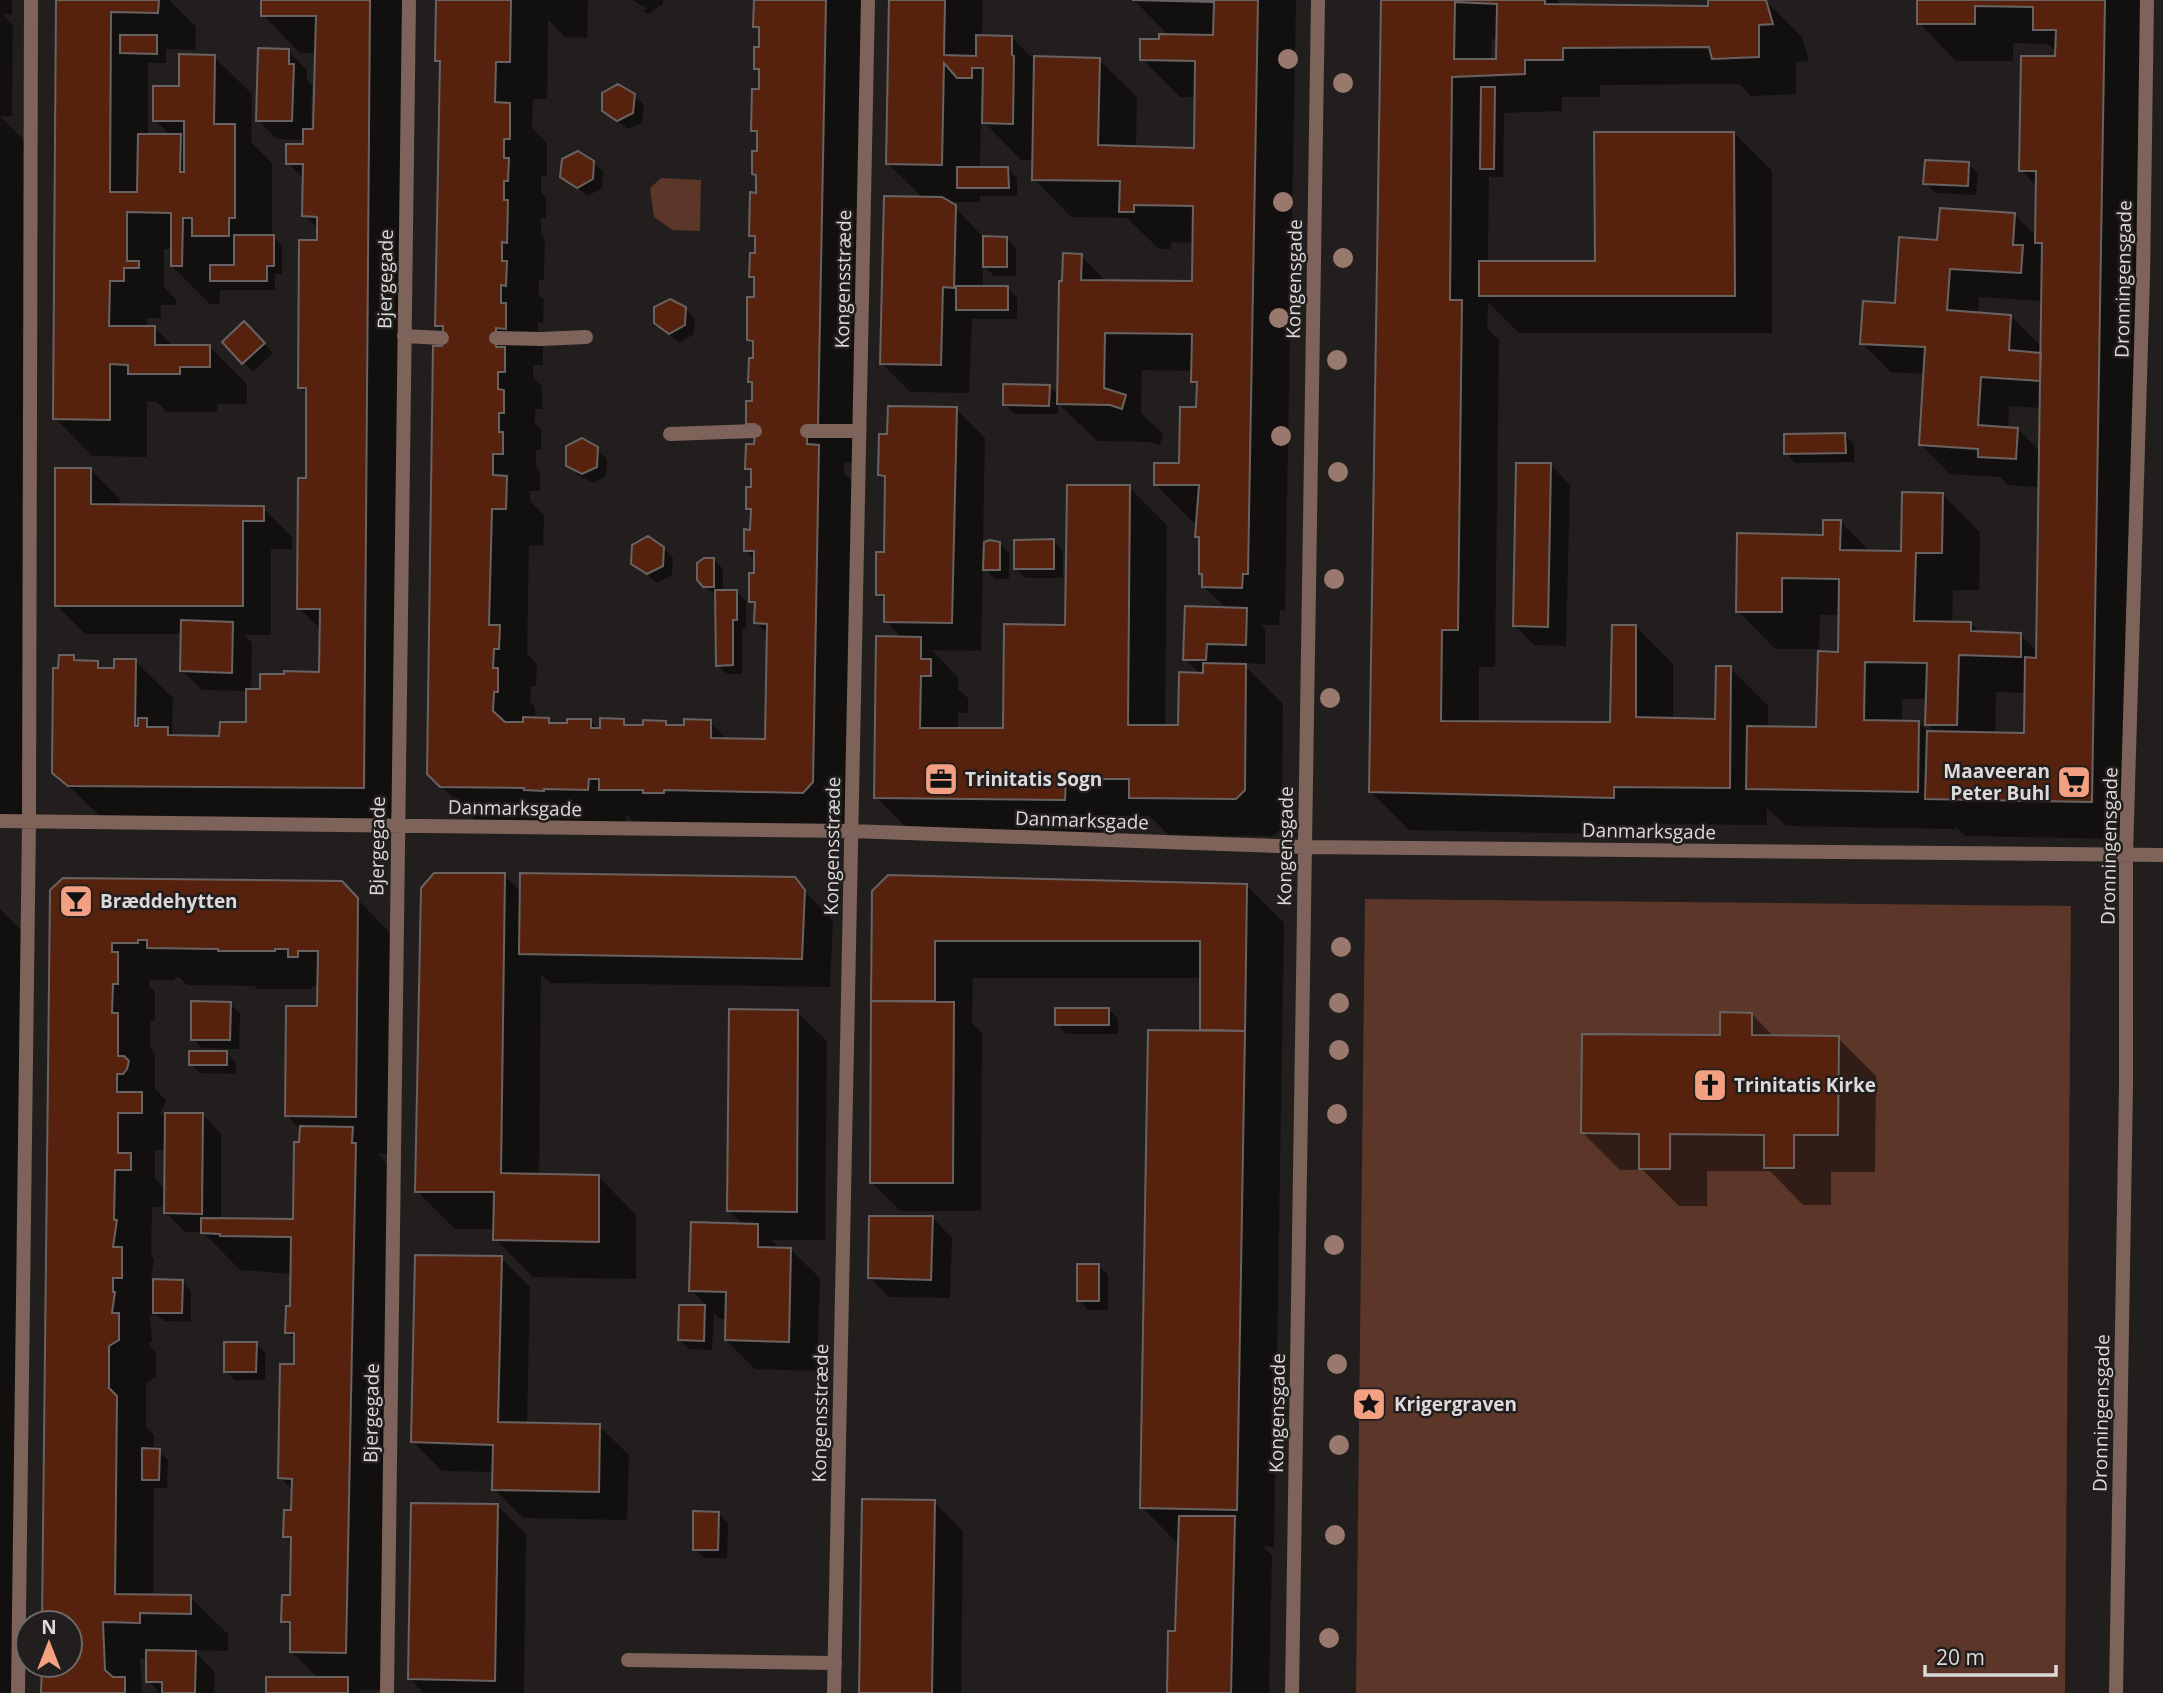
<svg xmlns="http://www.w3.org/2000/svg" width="2163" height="1693" font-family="'Open Sans',sans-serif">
  <rect width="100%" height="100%" fill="#221e1d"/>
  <path fill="#5c3729" d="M661,178L701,180L700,231L672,230L654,217L650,188Z
    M1365,899L2071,906L2065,1693H1356Z"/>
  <path fill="#0007" fill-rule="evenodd" d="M0,0H12V15L2,14L13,25L12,116H0L27,143V811L16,821H0Z
    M58,0H169L196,27L195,50L166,49V63H148V136H171L155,120L181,88L214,57L252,94L251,142L272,163V236L282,246V274H275V290H220L219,304H210L172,266L173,249H164V287L176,300V305H161V318H147V328H155L173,346H209L247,384V404H217V412H167L157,402L147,401V457L92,456L55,418Z
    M259,0H407L401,825L107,823L54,772L60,669L73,657L79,662L97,663L104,670H116L135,661L173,698L172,733L176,737H221L248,723V691L202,690L182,671L183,634H85L56,605L91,470L120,499V506L263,508L292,537V549H271V635H244L252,643L251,691H261L321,674V630L299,608L307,480L308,395L300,387L319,230L304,215V179L288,163L305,146V140L277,139L258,120L288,51L307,70V80L312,85L311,131H315L317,53H300L263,15V2Z
    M438,0H588L587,38L565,37L548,20L547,99H533L532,128L547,143V176H541V192L546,197V218H541V235L545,240L544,280L539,279V295L544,300L543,323L538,322V338L543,342V365H533V377L542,386V409H535V423L541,429V450H536V467L540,472V491H530V501L544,515L543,546H529L527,654L537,664L536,686H531L530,702L535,707V719L548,720L553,725L590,721L599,729L623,721L630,727L666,723L670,727L710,722L728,740L766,741L768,635L756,622V607L751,601L756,561L745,550L752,532V513L748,508L752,489L753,474L747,468L756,446L757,432L748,423L754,403V385L750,381L755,346L748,339L755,299L756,281L751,277L757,255V241L751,235L758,195V178L753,173L759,153V136L753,130L760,91L761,73L756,68L761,49V33L755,27V0H864L856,463L844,462V473L856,485L850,820L841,830L638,827L626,814L625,827L480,824L428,773L444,333L437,326L442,65L437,60Z
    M632,0H663V4L648,14L633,5L644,11L646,8Z
    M891,0H983L982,37L1012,38L1036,62L1099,60L1137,97L1136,148L1196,149L1197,97H1180L1142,59L1160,41L1169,36L1134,0H1296L1285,611H1280L1279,625H1261L1265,629V664L1242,663L1283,704L1282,828L1274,836L1168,835L1150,816H1103L1102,837L914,835L876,797L903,639L886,621V603L877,594L886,554L887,481L880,474L889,435L956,409L985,438L983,544L990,542L1000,544L1009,553V579H995L983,567L981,651L932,650L958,677V689L968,698V713H958V730H1005L1067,626L1129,487L1167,525L1165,727H1180L1201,675L1185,659L1227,609L1204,587V577L1201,574V540L1197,536L1198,522H1193L1155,484L1181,465L1198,409L1199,387L1193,381V371L1142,370L1141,413L1163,434L1160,445L1149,442L1097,441L1058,403V414H1014L1005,404L1049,386L1059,396L1081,256L1107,282L1193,283L1194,243L1171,242V249H1159L1127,218L1071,217L1034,179V160H1021L981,119L980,169H1008L1017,178V196H980V202H947L955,207L984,238H1006L1016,248V276H994L983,265V288H1007L1017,297V319H972L969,393L910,392L881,363L923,198L888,164Z
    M1383,0H1557L1563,6L1710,8V0H1765L1802,37L1809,61L1796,62V94L1751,96L1739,84L1600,85V97H1562V111L1504,113L1503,177H1491L1489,175L1488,262H1597L1734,133L1772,171V333H1519L1488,302L1487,328L1499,340L1495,667H1479V723L1612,724L1635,626L1673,664V720L1717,721L1730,668L1768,706V728L1818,729L1840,653V615H1820L1819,649H1775L1738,611L1840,521L1871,552L1903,553L1942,494L1980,532L1979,590H1953L1952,623H1971L1980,633L2020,634L2038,652L2040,487L2008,485L2000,477L1950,474L1921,445L1925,374L1891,372L1862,343L1897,305L1939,241L2014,214L2037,237V187L2021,170L2057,52L2048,44L2013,43V61H1956L1919,23V0H2143L2130,839L1965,836L1955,826V829L1786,826L1767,808V825L1651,824V835L1409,830L1371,792ZM1492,39L1498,40V61H1491ZM1979,297L2043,301V348L2011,316L1978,314ZM2009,406L2042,408L2041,453L2018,429H2008ZM1996,692L2026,693V734H1995ZM1902,699H1928L1927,724L1936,733H1929L1919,723L1902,722Z
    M634,95L644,105L642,123L628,129L604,110Z
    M593,162L603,172L602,188L588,196L562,176Z
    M1968,164L1978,173L1976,195L1935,193L1925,183Z
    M685,309L695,318L694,334L679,343L656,323Z
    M254,333L273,353L253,372L224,342Z
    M1845,435L1854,444V462L1795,463L1786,453Z
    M597,449L607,459L606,476L593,483L578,475L568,465Z
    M1551,465L1570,485L1566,646L1534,645L1514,625Z
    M1053,541L1063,550V578H1026L1016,569Z
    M663,548L673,558L672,575L657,583L633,563Z
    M714,559L723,569V591H736L746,601V629H742V674H727L717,665V596L704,586Z
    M504,875L521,892L794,879L833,921L830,987L550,983L541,974L539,1176L599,1177L636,1215V1279L533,1277L495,1239V1229H455L417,1191Z
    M341,882L395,938L393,1154H378L390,1166L383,1690H358L361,1693H268L319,1679L292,1652V1630L283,1621L292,1597L293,1544L285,1536L293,1511V1491L280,1477L295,1366L296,1341L287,1332L292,1308V1274L240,1270L203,1232H185L166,1213V1207H152L151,1257L154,1259L151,1278L154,1281H182L191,1291V1322L164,1321L157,1315H150L152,1342H149V1345L156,1352V1377L146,1384V1427L154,1435V1451H159L168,1460L167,1488H154L153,1596L190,1597L228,1634V1651L193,1650L215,1672L214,1693H160L148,1681V1659H140L142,1693H43V1665H70V1623H44L51,891ZM175,977H179L187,985L254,986L257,989H312V986H319V1008L287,1116L301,1130L294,1221L221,1220V1134L202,1114L166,1119L160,1113L164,1107L166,1100L155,1089V1053L150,1047V1021H155V992L149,986V980H175ZM155,1150H166V1190L155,1179Z
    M1246,885L1284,923L1274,1547L1263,1546L1272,1556L1269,1693H1169L1177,1633L1179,1545L1142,1507L1202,1032V978H973L972,1023L982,1033L981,1211H901L871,1182L874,892Z
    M0,909L25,934L18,1693H0Z
    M230,1004L240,1013L239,1049L202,1048L193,1039Z
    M1109,1009L1118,1019V1034H1066L1057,1024Z
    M797,1012L827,1041L825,1240H771L781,1249H790L820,1278L817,1371L755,1369L726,1340L727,1319H720L714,1313L712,1350L689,1349L679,1340L680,1306L708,1307L691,1290L744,1226L729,1210Z
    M1752,1014L1774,1037L1838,1038L1876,1076L1875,1172H1831V1205H1803L1770,1171H1707V1206H1679L1643,1170H1620L1582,1132Z
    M227,1053L236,1063V1074L200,1073L190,1064Z
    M933,1218L952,1238L950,1298L889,1297L870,1278Z
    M501,1258L530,1287L527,1424L599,1426L629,1455L627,1520L523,1518L494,1489V1472L442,1471L413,1442Z
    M1098,1265L1108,1275V1310H1088L1079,1300Z
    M256,1343L265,1353V1380H235L226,1371Z
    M934,1502L963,1531L961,1693H860Z
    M497,1505L526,1534L524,1693H424L410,1679Z
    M718,1513L728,1523L727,1558H704L695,1549Z"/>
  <path fill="#56220d" stroke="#686362" stroke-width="2" fill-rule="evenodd" d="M56,0H159L158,13L111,12L110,192H137L138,134H181L180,172H184V121H153V86H179V54L215,55L214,124H235V218H229V236H192V218H183L182,266H171V213L127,212V261H139V268H124V281H110L109,326H155V345H210V367H180V374H128V365L110,364V420L53,419Z
    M261,0H370L364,788L68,786L52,773L53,668H58L59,655H74V660L98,661V668H114V659H136L135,726H138V718H147V727H168V735L219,736L220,722H246V689H260V674H284V671L319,672L320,609H297L298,478H306V388H298L299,240H317V217L302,216L303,164H286V144H303V129H313L316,16H261Z
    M436,0H511L510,62H496L495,102L510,103V139H504V158H509L508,181H504V200H508L507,243L502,242V261H507L506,286L501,285V303H506V329L496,328V347H505V372H498V389L504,390V413H499V432H503V454H493V475L507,476L506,509H492L489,625H500L499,649H494L493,668H498V692H494L493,711L505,722H523V717L549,718V723H567V719H591V728H600V718L624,719V725H643V720L666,721V725H684V719L711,720V738L765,739L767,624L754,623L755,602H749V573H754V551H744V529L750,530L751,509H746V487H751V469H745L746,444H754L755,431V424H746V401H752V382H748L749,358H753V341L747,340V297H754V277H749L750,253H755V236H749L750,192L756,193V175L752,174V151H757V131H751L752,89H759V69H754V47H759V27H753L754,0H826L818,426H807V444L819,445L813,782L803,793L664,790V793H643V790H599V779H589L588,790L544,789V791L524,790V788L440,787L427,774L433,346H442L443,326H435L440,61H435Z
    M889,0H945L944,55L976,56V35L1012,36V55L1014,56L1013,124L982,123L983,68H972V78H957L944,63L942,165L886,164Z
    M1132,0H1258L1248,574H1243L1242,588L1202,587V574H1199V537H1195L1199,485H1154V463H1179L1180,407H1196L1197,382H1191L1192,334L1105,333L1104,388L1126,395L1122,409L1110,405L1057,404L1059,281H1062L1063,253L1082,254L1081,280L1192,281L1193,206L1134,205V212H1119L1120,181L1032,180L1034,56L1100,58L1098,145L1194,148L1195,61L1140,60V39H1159V34L1213,35L1214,2Z
    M1381,0H1545V4L1708,6V0H1766L1773,24L1759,25V57L1712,59L1709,47L1563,48V60H1525V74L1452,77L1450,300H1462L1458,630H1442L1441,721L1610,722L1612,625H1636V717L1715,719L1716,666H1731L1730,788L1614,787V798L1369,792ZM1455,2L1497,4L1496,59H1454Z
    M1917,0H2105L2092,802L1925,799L1927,731L2024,733L2025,657L2036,658L2042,243H2035L2036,171H2019L2021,56H2055L2056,30H2033V7L1975,6V24H1917Z
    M120,35H157V54L120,53Z
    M258,48L289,49V64H294L292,121H256Z
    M618,84L635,94L633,113L617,121L602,111V93Z
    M1481,87H1495L1494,169H1480Z
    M1594,132H1734L1735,296H1479V261H1595Z
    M578,151L594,161L593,179L577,188L560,177L562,159Z
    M1925,160L1969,162L1968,186L1923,184Z
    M957,167H1008L1009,188H957Z
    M884,196L942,197L956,205L954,288L943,287L941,365L880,364Z
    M1940,208L2015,213L2013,245H2023L2021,273L1950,269L1947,310L2011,315L2009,350L2041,353L2040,381L1981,377L1978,425L2018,428L2016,459L1978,457V449L1919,445L1925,347L1860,344L1863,301L1895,303L1899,237L1937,240Z
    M234,235H274V266H267V281H210V265H234Z
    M983,236L1007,237V267H983Z
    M956,286H1008V310H956Z
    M670,299L686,307L685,325L669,334L654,323V307Z
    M244,321L265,343L242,364L222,342Z
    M1003,384L1050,385L1049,406L1003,405Z
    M888,406L957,407L952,623L884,622V595H876V552H884L885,476L878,475L879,434H887Z
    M1845,433L1846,453L1784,454V434Z
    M582,438L598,447L597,467L582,474L566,466V446Z
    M1516,463H1551L1548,627L1513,626Z
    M55,468H91V504L264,506V521H243V606H55Z
    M1067,485H1130L1128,725H1178L1179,672L1203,673V663L1246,664L1245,790L1236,799L1129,798V779H1066L1065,800L874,798L876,636L921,637V659H931V676H921L920,728H1003L1004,624L1065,625Z
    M1902,492L1943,493L1942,553H1916L1914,621L1971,622V631L2021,633V657L1959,655L1957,725H1925L1927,663L1865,662L1864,720L1919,721L1918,792L1746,789L1747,726L1816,727L1818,651L1838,652L1839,579L1782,578V612H1736L1737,533L1823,535V520H1841L1840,550L1901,551Z
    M648,536L664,547L663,566L647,574L631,564L632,545Z
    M1054,539V569H1014V540Z
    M990,540L1000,542V570H983L984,542Z
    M704,558H714V587H703L697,580V563Z
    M715,590H737V620H733V665L716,666Z
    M1185,606L1247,608L1246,645L1207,644L1206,660H1183Z
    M181,620L233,622L232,673L180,671Z
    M434,873H505L501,1173L599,1175V1242L493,1240L494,1192H415L421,888Z
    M520,873L795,877L805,890L802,959L519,954Z
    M888,875L1247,884L1245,1031L1200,1030V941H935V1001H871L872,891Z
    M63,878L342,881L358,898L356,1117L285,1116L286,1006H317L318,951H298V957H288V949H275V951H218V949L147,948V940H138V943H112V952H118V984H113L112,1013H118V1056H124L129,1061L127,1069L123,1074H117V1092H142V1113H118V1153H131V1170H115L114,1220H117L113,1247H122V1278H113V1292H115L112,1313H119V1340L109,1346V1388L117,1396L115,1594L191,1595V1614L140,1613V1623L103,1622L105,1670L113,1677H125V1693H41L42,1665H70V1623H42L50,890Z
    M191,1001L231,1002L230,1040H191Z
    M871,1001L954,1002L953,1183H870Z
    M1055,1008H1109V1025H1055Z
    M729,1009L798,1010L797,1212L727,1211Z
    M1720,1012L1752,1013V1035L1839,1036L1838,1135H1794V1168H1764V1135L1670,1134V1169H1639V1134L1581,1133L1582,1034L1720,1035Z
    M1148,1030L1245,1031L1237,1510L1140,1508Z
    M189,1051H227V1065H189Z
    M165,1113H203L202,1214L164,1213Z
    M300,1126L353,1127L352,1143H356L346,1653L290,1652V1622H281L282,1595H290L291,1537H283L284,1510H291L292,1479L278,1478L280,1364H294V1333H285L286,1306H290L291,1237L220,1236V1234L201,1233V1218L293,1219L294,1142H299Z
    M869,1216H933L931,1280L868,1278Z
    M691,1222L758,1224V1247L791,1248L789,1342L725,1340L726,1292L689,1291Z
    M415,1255L502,1256L498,1422L600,1424L599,1492L492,1490L493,1445L411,1442Z
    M1077,1264H1099V1301H1077Z
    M153,1279L183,1280L182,1313H153Z
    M679,1305H705L704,1341L678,1340Z
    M224,1342H257L256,1372H224Z
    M142,1448L160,1449L159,1480H142Z
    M862,1499L935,1500L932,1693H859Z
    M411,1503L498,1504L495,1681L408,1679Z
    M693,1511L719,1512L718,1550H693Z
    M1179,1516H1235L1231,1693H1167L1168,1631H1175Z
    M146,1650L196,1651L195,1693H162V1682H146Z
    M266,1677H348V1693H266Z"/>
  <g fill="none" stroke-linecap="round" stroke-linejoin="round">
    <path stroke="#7d6359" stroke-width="14" d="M404,336L442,338
      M496,338L541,339L586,337
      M807,431H859
      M670,434L755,431
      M628,1660L835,1663"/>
    <path stroke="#7d6359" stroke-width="14" d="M0,821L851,831L1304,847L2163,855
      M18,1693L29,822L31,0
      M387,1693L409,0
      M834,1693L868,0
      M1292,1693L1318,0
      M2116,1693L2126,1086V854L2143,277L2147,0"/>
  </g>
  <g fill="#99796e">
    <circle cx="1288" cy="59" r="10"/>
    <circle cx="1343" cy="83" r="10"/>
    <circle cx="1283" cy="202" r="10"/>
    <circle cx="1343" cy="258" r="10"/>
    <circle cx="1279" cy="318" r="10"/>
    <circle cx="1337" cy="360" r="10"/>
    <circle cx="1281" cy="436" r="10"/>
    <circle cx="1338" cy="472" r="10"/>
    <circle cx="1334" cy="579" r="10"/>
    <circle cx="1330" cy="698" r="10"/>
    <circle cx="1341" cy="947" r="10"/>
    <circle cx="1339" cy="1003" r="10"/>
    <circle cx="1339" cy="1050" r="10"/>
    <circle cx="1337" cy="1114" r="10"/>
    <circle cx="1334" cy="1245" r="10"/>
    <circle cx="1337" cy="1364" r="10"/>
    <circle cx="1339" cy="1445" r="10"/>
    <circle cx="1335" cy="1535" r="10"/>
    <circle cx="1329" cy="1638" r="10"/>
  </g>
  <defs>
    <g id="office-square" transform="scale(1.75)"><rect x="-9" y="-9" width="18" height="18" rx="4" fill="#f3a082" stroke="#221e1d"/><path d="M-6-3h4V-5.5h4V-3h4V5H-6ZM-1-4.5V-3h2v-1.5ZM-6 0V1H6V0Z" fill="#111"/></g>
    <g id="supermarket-square" transform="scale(1.75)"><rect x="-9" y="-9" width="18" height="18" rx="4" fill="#f3a082" stroke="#221e1d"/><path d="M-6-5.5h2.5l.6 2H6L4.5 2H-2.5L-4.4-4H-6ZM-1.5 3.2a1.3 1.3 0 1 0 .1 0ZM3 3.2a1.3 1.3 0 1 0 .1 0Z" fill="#111"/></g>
    <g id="bar-square" transform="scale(1.75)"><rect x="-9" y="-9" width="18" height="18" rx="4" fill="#f3a082" stroke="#221e1d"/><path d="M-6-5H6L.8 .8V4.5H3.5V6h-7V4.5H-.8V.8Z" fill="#111"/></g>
    <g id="church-square" transform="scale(1.75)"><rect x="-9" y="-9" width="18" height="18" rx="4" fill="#f3a082" stroke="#221e1d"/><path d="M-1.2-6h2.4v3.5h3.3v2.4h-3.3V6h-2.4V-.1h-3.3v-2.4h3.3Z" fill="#111"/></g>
    <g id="sight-square" transform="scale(1.75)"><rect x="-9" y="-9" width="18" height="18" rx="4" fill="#f3a082" stroke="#221e1d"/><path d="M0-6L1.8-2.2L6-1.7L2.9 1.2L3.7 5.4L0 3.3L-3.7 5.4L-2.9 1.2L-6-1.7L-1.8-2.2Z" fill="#111"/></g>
  </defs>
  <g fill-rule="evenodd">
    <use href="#office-square" x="941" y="779"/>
    <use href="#supermarket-square" x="2074" y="782"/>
    <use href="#bar-square" x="76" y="901"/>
    <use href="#church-square" x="1710" y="1085"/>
    <use href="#sight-square" x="1369" y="1404"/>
  </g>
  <g text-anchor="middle" stroke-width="5" stroke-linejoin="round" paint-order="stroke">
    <g font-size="19" fill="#dcdad9" stroke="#221e1d">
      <text transform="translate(385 279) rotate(-89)" y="7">Bjergegade</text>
      <text transform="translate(843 279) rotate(-89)" y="7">Kongensstræde</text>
      <text transform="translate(1294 279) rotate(-89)" y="7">Kongensgade</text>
      <text transform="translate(2123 279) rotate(-89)" y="7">Dronningensgade</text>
      <text transform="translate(515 808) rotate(1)" y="7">Danmarksgade</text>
      <text transform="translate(1082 820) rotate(2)" y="7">Danmarksgade</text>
      <text transform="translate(1649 831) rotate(1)" y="7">Danmarksgade</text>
      <text transform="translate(377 846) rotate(-89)" y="7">Bjergegade</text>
      <text transform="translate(832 846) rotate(-89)" y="7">Kongensstræde</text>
      <text transform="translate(1285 846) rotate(-89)" y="7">Kongensgade</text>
      <text transform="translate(2109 846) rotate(-89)" y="7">Dronningensgade</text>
      <text transform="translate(371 1413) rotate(-89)" y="7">Bjergegade</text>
      <text transform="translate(820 1413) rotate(-89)" y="7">Kongensstræde</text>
      <text transform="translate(1277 1413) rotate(-89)" y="7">Kongensgade</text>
      <text transform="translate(2101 1413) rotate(-89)" y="7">Dronningensgade</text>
    </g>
    <g font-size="19" font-weight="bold" fill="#dcdad9" stroke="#221e1d" text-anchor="start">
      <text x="2050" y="778" text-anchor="end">Maaveeran<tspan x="2050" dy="22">Peter Buhl</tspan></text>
      <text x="965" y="786">Trinitatis Sogn</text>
      <text x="100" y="908">Bræddehytten</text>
      <text x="1734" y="1092">Trinitatis Kirke</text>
      <text x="1394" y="1411">Krigergraven</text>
    </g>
  </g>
  <g transform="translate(49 1644)"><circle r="33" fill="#221e1d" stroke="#6c6968" stroke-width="2"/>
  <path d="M0-5L12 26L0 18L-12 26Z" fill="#f3a082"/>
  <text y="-10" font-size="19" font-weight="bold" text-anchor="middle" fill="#dcdad9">N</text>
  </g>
  <path d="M1925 1665v10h131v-10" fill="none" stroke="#dcdad9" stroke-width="3.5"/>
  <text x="1936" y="1665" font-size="21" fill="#dcdad9" stroke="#221e1d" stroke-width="5" paint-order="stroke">20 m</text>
</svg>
